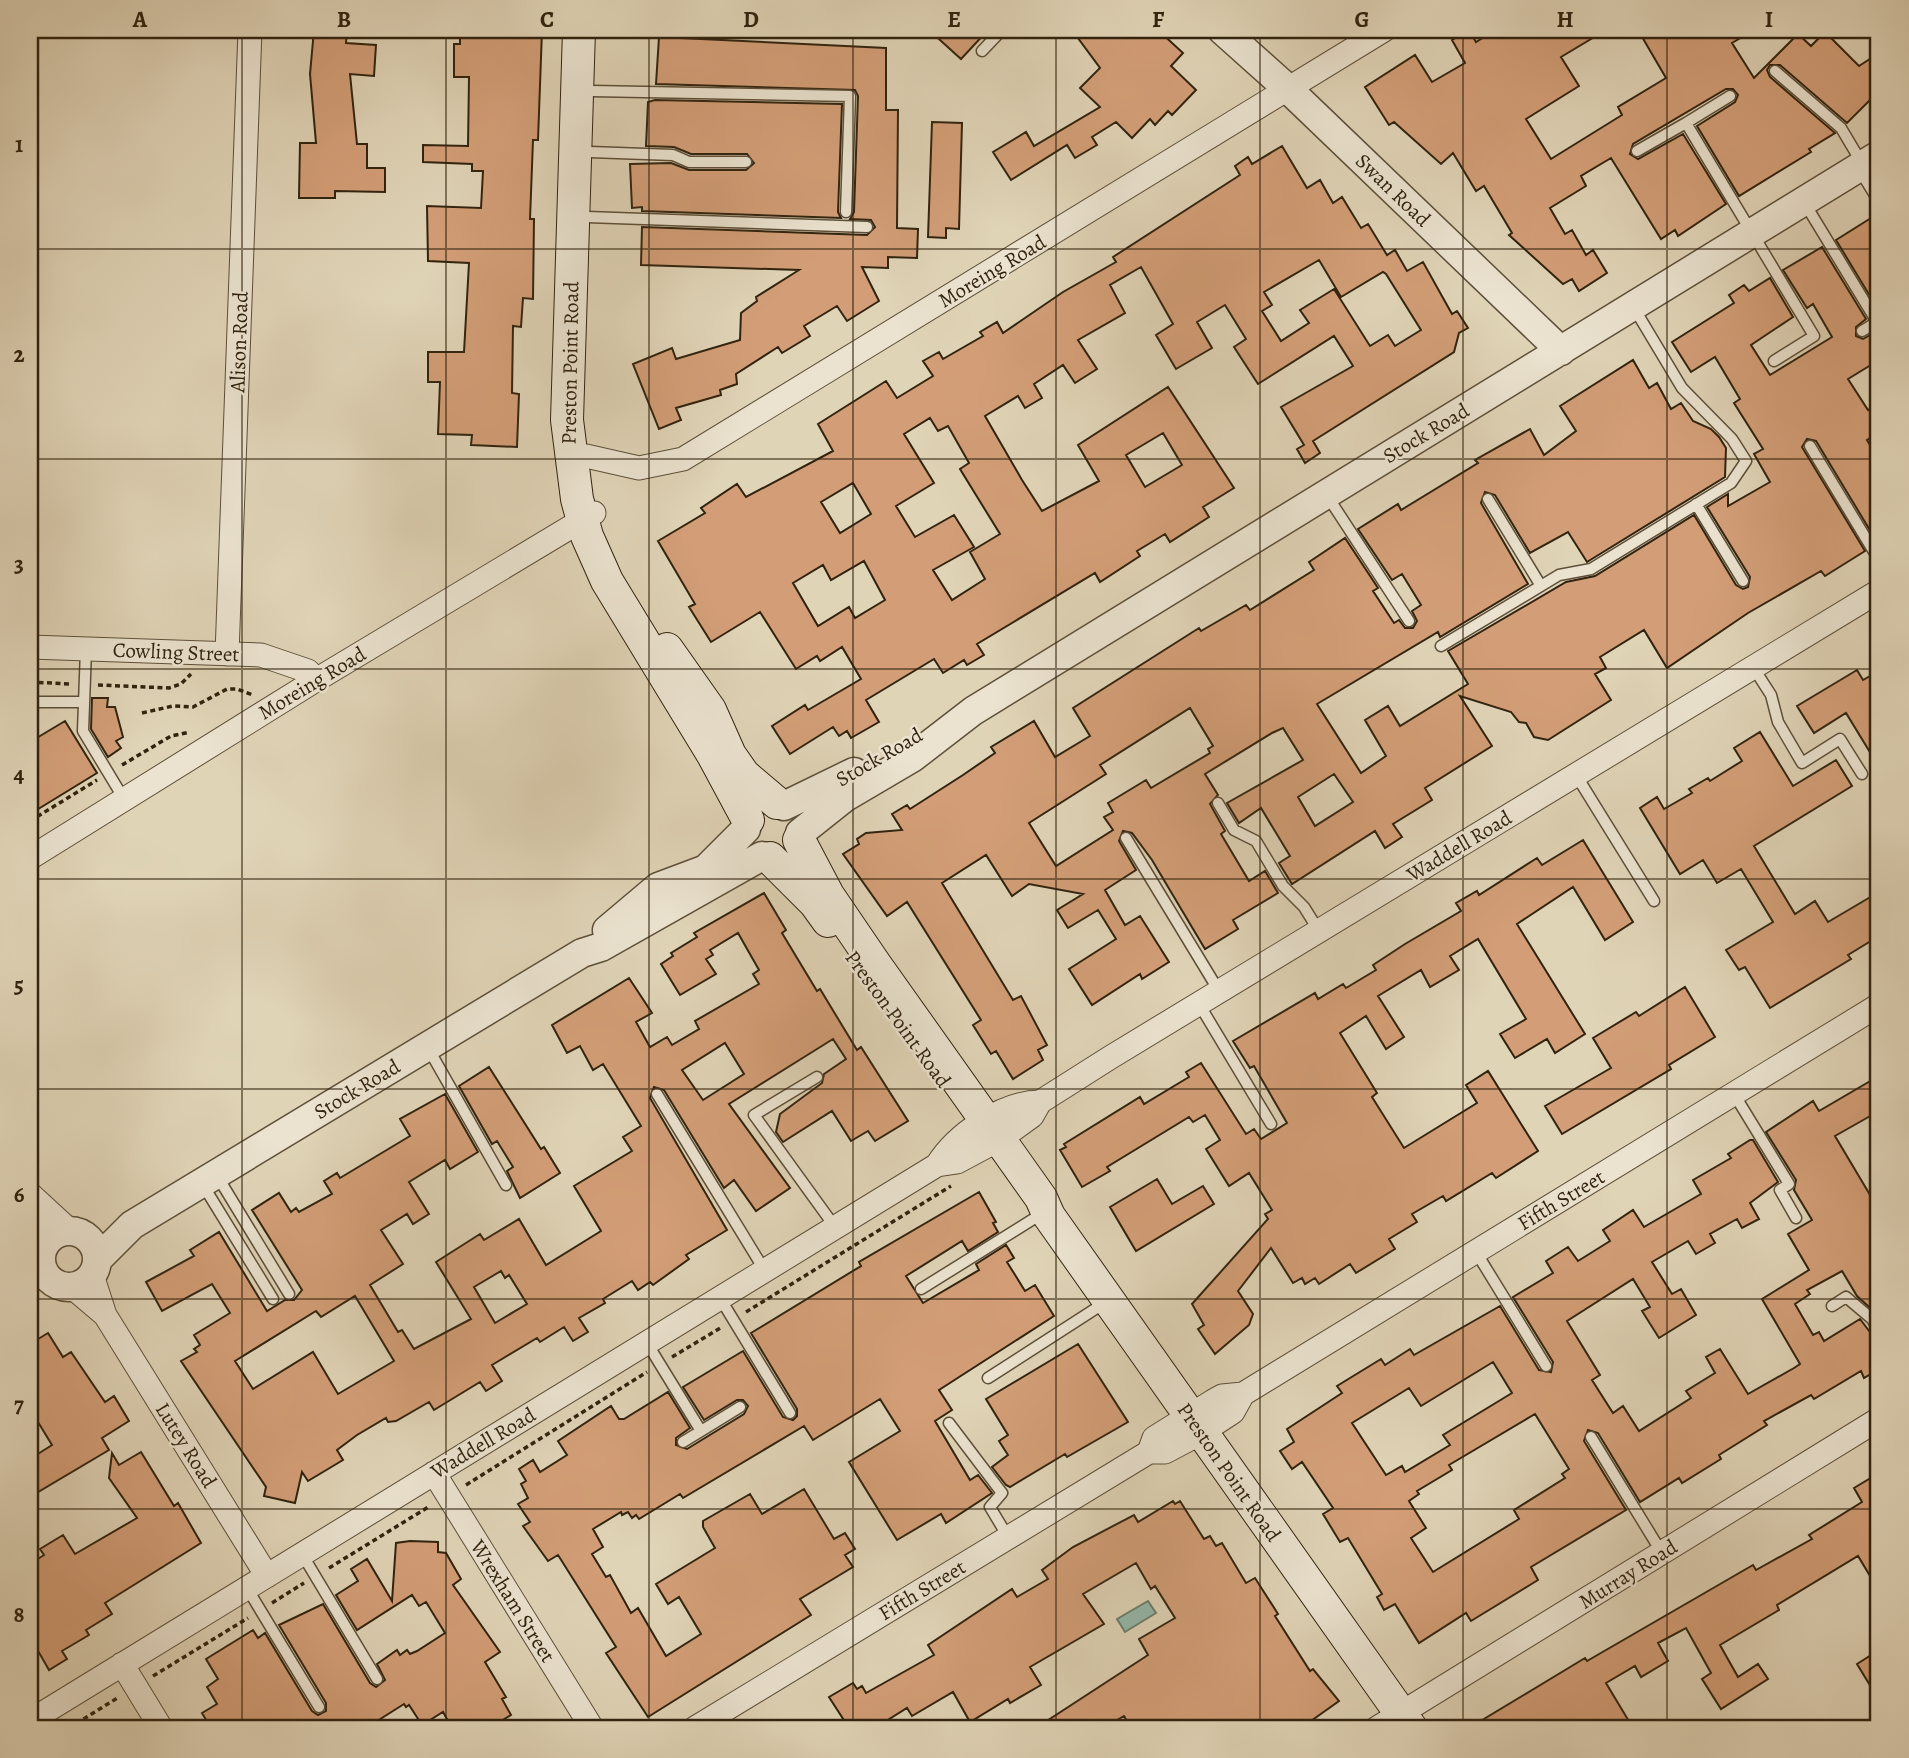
<svg xmlns="http://www.w3.org/2000/svg" width="1909" height="1758" font-family="Alegreya,serif">
  <rect width="100%" height="100%" fill="#e0d4b7"/>
  <filter id="stains"><feTurbulence type="fractalNoise" baseFrequency=".00286" numOctaves="4"/><feColorMatrix values="0 0 0 0 .2 0 0 0 0 .09 0 0 0 0 .02 0 0 0 .5 -.17"/></filter>
  <radialGradient id="worn" r=".72"><stop offset=".6" stop-color="#630" stop-opacity="0"/><stop offset="1" stop-color="#630" stop-opacity=".3"/></radialGradient>
  <path fill="#94b8aa" stroke="#6c7c6c" stroke-width="2" d="M1148,1601L1156,1613L1125,1632L1117,1619Z"/>
  <path fill="#d39e77" stroke="#31230f" stroke-width="2" fill-rule="evenodd" d="M314,30H347L346,43L376,45L374,76L350,74L357,144H367V168H385V192L335,191V198H299L300,143H316L310,74Z
    M460,30H542L538,140H533L530,219H534L533,299L523,298L521,327L513,326L512,393L519,394L517,447L471,445L472,435L438,434L440,382H428V352H464L469,263L428,261L427,206L481,208L483,171H472V164L423,162V145L468,146L469,77H454V44H460Z
    M929,30H988L961,59Z
    M1072,30H1158L1183,53L1171,66L1196,90L1172,115L1168,111L1155,125L1150,119L1132,138L1116,122L1092,137L1097,145L1075,158L1067,145L1011,180L993,152L1026,132L1034,146L1100,107L1080,88L1100,68Z
    M1469,30L1476,42L1495,30H1606L1561,57L1579,86L1526,119L1551,159L1622,115L1618,107L1666,78L1638,30H1754L1732,43L1754,78L1798,34L1811,46L1825,32L1859,66L1879,53V91L1847,123L1780,65H1770L1767,70L1770,77L1835,133L1809,149L1811,152L1739,196L1697,126L1735,102L1738,95L1733,89H1726L1633,144L1630,154L1638,159L1683,134L1726,204L1678,236L1675,230L1661,239L1611,158L1581,176L1586,186L1550,208L1565,234L1572,230L1586,255L1593,250L1607,273L1579,291L1572,279L1563,284L1509,235L1512,233L1484,186L1476,191L1453,153L1441,164L1394,122L1389,125L1365,87L1415,55L1432,82L1465,63L1452,40Z
    M659,37L886,48V110H898L897,228L918,229L917,258L888,257V268L862,267L879,301L847,321L837,306L804,326L810,336L782,353L778,347L736,374L737,384L720,390L721,395L676,408L681,420L659,429L633,364L672,348L676,359L740,340L741,313L757,301L756,297L799,270L641,265L642,227L867,235L875,227L871,220L850,219L854,212L858,96L855,90L656,84Z
    M655,100L842,104L838,212L841,218L642,211V207L632,208L630,164L671,163L689,170H746L754,163L747,154H691L674,147L646,146L648,102Z
    M932,122L962,123L959,229L946,228V238L928,237Z
    M1282,146L1307,188L1320,180L1333,203L1342,197L1361,228L1368,224L1387,255L1395,250L1407,271L1423,262L1452,314L1457,311L1468,328L1459,333L1454,352L1313,441L1320,453L1305,463L1297,449L1304,445L1281,407L1353,366L1334,336L1258,384L1234,347L1246,339L1225,305L1197,322L1212,348L1176,369L1156,335L1173,324L1141,267L1110,285L1125,313L1078,340L1097,369L1075,383L1063,365L1034,384L1042,398L1025,408L1018,396L985,416L1022,480L1042,511L1099,481L1078,445L1168,387L1234,488L1203,507L1209,517L1170,542L1165,534L1137,551L1140,556L1100,582L1095,573L977,644L984,655L967,665L964,660L943,673L934,659L866,700L879,722L851,738L847,731L839,736L833,727L790,754L772,726L805,705L808,710L861,679L842,647L820,661L817,656L796,669L760,612L711,642L689,607L695,604L658,541L705,513L701,508L737,484L746,497L833,451L818,424L886,381L897,398L933,376L923,361L939,352L943,359L983,336L980,332L997,322L1003,333L1063,292L1116,262L1113,257L1240,175L1235,166L1248,157L1252,164ZM1319,260L1341,297L1383,272L1386,274L1421,330L1395,346L1388,335L1370,346L1334,289L1300,310L1309,323L1281,341L1262,311L1272,305L1264,292ZM930,418L938,431L948,426L969,463L960,469L1000,534L970,552L985,579L952,600L933,570L974,547L954,515L915,537L896,506L934,483L904,434ZM1163,433L1182,465L1145,487L1126,455ZM853,483L871,514L840,533L821,502ZM864,561L885,600L855,618L849,607L818,626L793,583L823,565L831,580Z
    M1879,213V311L1836,240Z
    M1822,247L1866,319L1856,327V336L1863,339L1879,330V360L1848,379L1868,410L1879,403V432L1867,440L1879,460V527L1871,532L1816,441L1807,439L1802,447L1865,551L1825,576L1821,571L1748,613L1667,668L1644,630L1600,657L1606,668L1595,674L1611,700L1548,740L1534,737L1526,723L1519,722L1511,712L1460,696L1492,746L1425,788L1432,800L1393,824L1402,837L1385,848L1375,831L1292,884L1279,863L1290,856L1261,808L1239,823L1227,803L1303,760L1283,728L1272,733L1205,774L1218,795L1210,804L1225,831L1221,834L1249,881L1265,871L1278,893L1233,920L1238,929L1205,949L1152,860L1132,833L1123,831L1119,841L1136,870L1105,890L1125,925L1140,916L1169,962L1142,979L1140,974L1092,1005L1069,969L1116,939L1098,910L1068,928L1057,910L1083,894L1029,884L1012,896L986,855L942,883L1013,1000L1021,996L1047,1045L1038,1050L1043,1060L1013,1079L996,1051L991,1054L973,1025L981,1020L907,902L887,916L843,854L859,844L857,839L866,833L902,830L892,814L907,805L910,809L963,775L995,753L991,747L1034,721L1055,757L1090,736L1073,708L1199,628L1201,631L1246,605L1250,610L1314,570L1309,562L1345,538L1378,588L1373,591L1394,623L1399,620L1405,628H1413L1417,621L1412,611L1421,605L1402,574L1392,580L1358,529L1398,504L1401,510L1478,463L1475,460L1530,429L1544,455L1576,431L1560,406L1633,360L1649,388L1657,383L1671,409L1681,403L1693,421L1711,429L1719,437L1726,448L1725,477L1587,562L1568,532L1530,553L1495,495L1485,492L1481,503L1528,584L1440,637L1438,632L1317,704L1361,773L1386,756L1365,720L1388,706L1400,726L1468,684L1448,651L1566,582L1595,576L1694,515L1736,585L1743,589L1748,587L1750,577L1707,507L1728,494V506L1770,482L1754,454L1763,449L1734,403L1740,399L1715,357L1691,372L1672,342L1734,303L1729,295L1744,285L1749,291L1770,278L1793,317L1751,345L1770,375L1832,337L1813,304L1807,308L1783,270ZM1190,708L1213,746L1208,749L1210,753L1151,788L1146,780L1108,803L1113,812L1104,817L1113,830L1056,866L1029,823L1106,774L1100,765ZM1334,774L1353,802L1315,826L1298,797Z
    M1857,670L1863,680L1879,671V767L1846,713L1814,733L1797,706Z
    M92,698H108L107,707H115L123,737L116,741L121,748L108,757L91,729Z
    M65,721L97,773L30,814V742Z
    M1760,732L1793,786L1836,760L1852,786L1754,846L1795,914L1815,901L1828,922L1879,892V936L1848,955L1851,959L1770,1008L1745,967L1739,970L1726,950L1773,922L1741,869L1717,883L1703,860L1680,874L1640,808L1657,797L1664,809L1692,793L1689,789L1708,778L1710,781L1742,761L1734,748Z
    M1583,840L1633,922L1605,940L1573,887L1517,924L1585,1034L1555,1053L1547,1039L1515,1058L1500,1034L1526,1019L1478,939L1450,956L1459,970L1430,987L1421,970L1378,996L1404,1037L1386,1049L1366,1016L1340,1033L1377,1093L1372,1097L1404,1148L1477,1103L1466,1085L1488,1071L1538,1151L1496,1178L1492,1173L1446,1201L1443,1196L1412,1214L1417,1222L1389,1239L1395,1249L1356,1273L1350,1264L1319,1284L1315,1278L1305,1284L1302,1278L1293,1283L1271,1248L1238,1291L1253,1314L1249,1325L1215,1354L1198,1329L1204,1325L1192,1304L1268,1219L1265,1214L1272,1210L1249,1173L1229,1186L1206,1149L1220,1140L1205,1115L1193,1122L1189,1117L1107,1167L1110,1171L1082,1187L1060,1150L1066,1147L1064,1144L1140,1097L1144,1104L1189,1077L1186,1072L1201,1063L1246,1134L1254,1129L1261,1139L1287,1123L1254,1066L1250,1068L1233,1041L1315,993L1318,999L1343,984L1346,988L1376,970L1373,965L1405,944L1461,911L1456,903L1477,891L1479,895L1537,858L1542,865Z
    M764,893L786,930L782,933L817,991L820,989L857,1050L861,1047L908,1121L875,1141L868,1131L851,1141L832,1111L783,1142L776,1132L780,1114L822,1083L824,1074L846,1059L833,1039L729,1104L790,1188L756,1211L734,1180L724,1188L664,1090L654,1087L650,1098L727,1230L686,1255L689,1259L653,1285L650,1282L638,1290L632,1281L603,1299L605,1303L579,1318L588,1332L573,1341L564,1327L540,1342L537,1338L492,1365L502,1381L486,1391L480,1382L434,1410L429,1402L396,1421L388,1422L386,1418L357,1435L337,1450L343,1460L308,1481L302,1472L295,1503L264,1496L266,1487L181,1361L197,1352L194,1349L200,1345L194,1335L230,1313L212,1284L162,1311L146,1282L194,1256L190,1250L219,1232L267,1311L285,1300H294L302,1290L252,1210L279,1193L291,1212L296,1208L299,1212L332,1194L324,1181L337,1173L340,1178L410,1136L400,1119L445,1094L478,1152L450,1169L445,1160L409,1182L429,1214L413,1224L407,1214L381,1230L403,1264L370,1285L398,1332L402,1330L414,1349L471,1319L436,1262L480,1234L484,1240L519,1219L546,1265L601,1231L574,1186L632,1151L623,1137L641,1126L603,1064L593,1070L580,1046L567,1053L552,1025L629,978L652,1013L636,1022L650,1047L667,1037L672,1045L699,1029L695,1021L759,984L753,974L759,970L738,933L710,950L713,955L706,959L716,974L680,995L661,964L673,956L671,953L697,937L694,933ZM725,1043L744,1074L703,1100L682,1070ZM501,1271L505,1278L509,1275L527,1304L495,1323L474,1287ZM355,1296L394,1361L338,1394L313,1352L253,1389L235,1361L316,1311L321,1317Z
    M1685,987L1715,1037L1669,1065L1671,1069L1562,1134L1545,1106L1611,1068L1593,1038L1636,1012L1639,1016Z
    M489,1067L541,1149L544,1147L560,1173L520,1198L507,1171L513,1167L497,1141L492,1144L459,1086Z
    M1879,1076V1111L1835,1136L1879,1210V1316L1857,1296L1842,1271L1807,1290L1810,1294L1795,1304L1813,1335L1819,1332L1824,1341L1860,1319L1873,1336L1879,1339V1369L1864,1378L1861,1371L1814,1399L1811,1395L1764,1421L1767,1425L1719,1455L1721,1459L1682,1483L1679,1478L1640,1502L1598,1433L1588,1430L1584,1441L1626,1510L1531,1567L1538,1580L1471,1621L1466,1613L1419,1643L1395,1604L1384,1610L1377,1597L1382,1594L1348,1538L1340,1542L1323,1514L1333,1508L1302,1462L1292,1469L1280,1451L1294,1442L1287,1429L1342,1393L1337,1386L1381,1359L1385,1365L1410,1349L1414,1355L1500,1306L1539,1370L1551,1372L1553,1362L1513,1297L1553,1273L1546,1261L1568,1247L1578,1261L1610,1241L1603,1230L1633,1210L1644,1227L1701,1194L1693,1180L1731,1158L1728,1154L1750,1140H1753L1778,1182L1750,1203L1759,1219L1742,1228L1737,1219L1710,1234L1715,1243L1696,1254L1688,1241L1652,1262L1672,1294L1681,1289L1696,1315L1659,1338L1642,1311L1650,1307L1633,1279L1567,1321L1600,1375L1592,1380L1613,1413L1623,1406L1639,1431L1691,1398L1686,1391L1715,1373L1706,1357L1720,1349L1748,1394L1794,1368L1800,1364L1762,1299L1809,1270L1788,1234L1812,1220L1794,1190L1796,1180L1766,1132L1813,1101L1819,1111ZM1493,1362L1512,1393L1443,1435L1450,1445L1405,1472L1402,1466L1386,1475L1352,1423L1409,1388L1421,1406ZM1535,1414L1569,1469L1562,1474L1565,1478L1514,1510L1519,1519L1433,1572L1411,1538L1426,1528L1409,1501L1419,1494L1417,1491L1452,1470L1449,1465Z
    M1157,1179L1172,1204L1203,1186L1214,1204L1136,1251L1110,1207Z
    M979,1192L996,1222L993,1223L998,1232L968,1251L962,1241L906,1276L923,1303L979,1270L976,1264L1006,1245L1014,1258L1007,1262L1025,1291L1035,1285L1054,1316L939,1390L952,1410L935,1421L970,1480L978,1475L992,1493L946,1523L941,1514L897,1540L849,1462L900,1431L880,1399L813,1440L804,1426L683,1498L680,1494L639,1519L636,1515L632,1518L628,1512L622,1515L621,1512L593,1529L603,1547L592,1554L606,1577L610,1575L631,1613L638,1608L666,1656L701,1634L679,1597L668,1604L656,1584L715,1548L703,1527V1521L750,1494L762,1514L804,1489L834,1539L845,1533L855,1549L845,1555L853,1567L800,1599L811,1615L648,1717L606,1653L616,1647L558,1555L548,1561L523,1526L530,1522L518,1504L528,1498L521,1484L526,1481L519,1469L533,1460L540,1472L567,1455L558,1441L611,1406L619,1419H624L668,1392L690,1428L676,1438V1445L687,1449L744,1414L748,1406L743,1400H737L704,1420L683,1387L743,1351L783,1417L793,1420L797,1416V1409L751,1333L861,1266L859,1262Z
    M48,1333L63,1357L71,1352L105,1402L114,1396L129,1421L102,1438L109,1450L38,1492L36,1488L30,1492V1459L52,1445L30,1409V1344Z
    M1078,1344L1128,1422L1067,1457L1065,1454L1010,1487L1006,1485L992,1467L1008,1455L999,1441L1008,1435L986,1399Z
    M141,1452L174,1506L178,1503L201,1543L105,1603L112,1614L86,1630L89,1635L62,1651L67,1659L49,1670L37,1649L30,1653V1564L44,1555L40,1549L63,1535L75,1554L137,1518L109,1478L112,1453L119,1465Z
    M1879,1473V1591L1858,1556L1777,1605L1779,1610L1720,1645L1738,1677L1758,1664L1768,1679L1721,1709L1702,1679L1711,1673L1686,1628L1658,1643L1668,1661L1641,1677L1635,1666L1606,1683L1633,1728H1469L1585,1658L1587,1661L1753,1565L1756,1570L1812,1539L1809,1535L1862,1502L1854,1488Z
    M1173,1501L1175,1504L1180,1501L1204,1539L1210,1536L1216,1546L1222,1543L1246,1583L1255,1578L1278,1614L1275,1616L1310,1671L1313,1669L1339,1701L1301,1728H1131L1124,1716L1103,1728H1036L1148,1655L1139,1639L1175,1618L1155,1586L1151,1589L1136,1563L1083,1594L1104,1624L1030,1667L1041,1685L1010,1703L1008,1699L970,1722L953,1692L912,1716L907,1708L875,1728H849L829,1697L853,1683L857,1689L862,1686L866,1693L934,1655L928,1645L1012,1589L1017,1597L1048,1579L1042,1570L1073,1547L1134,1515L1138,1522Z
    M410,1541L438,1542V1552L446,1553L461,1579L453,1585L500,1652L485,1662L506,1697L502,1699L511,1715L489,1728H452L443,1712L422,1725L409,1705L406,1707L404,1704L366,1728H211L202,1713L217,1704L207,1687L218,1679L206,1659L253,1630L258,1638L265,1633L312,1711L318,1715L326,1711V1703L279,1625L323,1604L370,1683L376,1687L385,1680L377,1664L397,1650L400,1655L407,1650L410,1654L417,1651L445,1633L426,1602L419,1606L412,1595L357,1630L336,1595L358,1581L351,1569L367,1559L392,1601L396,1543Z
    M1879,1650V1700L1857,1664Z"/>
  <g fill="none" stroke-linecap="round" stroke-linejoin="round">
    <g stroke="#5d4f39" stroke-width="13">
      <path id="service" d="M982,51L1002,30
        M1775,71L1841,128L1863,165
        M591,91L850,96L846,212
        M1730,96L1686,123L1814,336L1774,361
        M1637,151L1686,123
        M590,152L673,155L689,162H746
        M1859,169L1879,202
        M1804,202L1877,322L1862,331
        M587,217L867,227
        M1810,446L1879,560
        M1326,494L1409,621
        M1488,499L1541,586
        M1696,504L1743,581
        M1441,646L1559,575L1591,569L1731,483L1746,461L1732,439L1682,388L1634,308
        M86,649L83,731L124,799
        M1753,667L1771,695L1778,722L1802,763L1840,739L1862,774
        M30,702H84
        M1576,775L1654,901
        M1218,803L1234,830L1256,841L1283,886L1304,907L1319,931
        M1126,838L1219,991
        M1199,1004L1271,1124
        M428,1048L506,1185
        M817,1077L754,1115L835,1227
        M657,1094L765,1271
        M1734,1094L1789,1184L1780,1190L1796,1218
        M216,1174L289,1294
        M203,1185L273,1299
        M1476,1252L1546,1366
        M921,1289L1043,1213
        M720,1298L790,1413
        M1832,1306L1846,1297L1872,1319L1879,1331
        M647,1343L701,1431L740,1407
        M988,1378L1106,1302
        M949,1423L1002,1493L990,1507L1008,1537
        M1591,1437L1662,1553
        M683,1442L701,1431
        M302,1554L377,1679
        M247,1588L319,1707"/>
    </g>
    <g stroke="#5d4f39" stroke-width="25">
      <path id="minor" d="M586,456L639,468L683,459L1384,30
        M30,647L261,655L308,671L316,680
        M227,654L250,30
        M30,858L316,680L594,513
        M937,1165C956,1134 1003,1102 1040,1102
        M31,1195L69,1230
        M34,1203L49,1239
        M92,1275L105,1315L267,1576
        M72,1287L105,1315
        M1149,1452L1154,1438L1213,1401L1222,1396L1243,1394L1879,1005
        M434,1473L592,1728
        M122,1664L161,1728
        M30,1721L937,1165L957,1162L1000,1139L1032,1116L1040,1102L1111,1057L1879,591
        M695,1728L1149,1452H1165L1201,1433L1233,1412L1243,1394
        M1377,1728L1879,1419"/>
    </g>
    <g stroke="#5d4f39" stroke-width="31">
      <path id="tertiary" d="M1222,30L1287,88L1561,351
        M784,806L854,772
        M800,833L844,798L912,758L973,711L1879,155
        M607,930L658,887L706,869L746,829
        M41 1259a28 28 0 1 1 56 0a28 28 0 1 1-56 0Z
        M97,1260L132,1225L582,953L601,947L762,856"/>
    </g>
    <g stroke="#31230f" stroke-width="34">
      <path id="secondary" d="M579,30L567,420L577,499L587,536L607,581L713,755L748,820
        M667,649L710,710L730,755L744,775L777,803
        M799,840L828,895L875,964L1041,1198L1049,1216L1411,1728
        M770,858L815,903L828,921"/>
    </g>
    <path stroke="#31230f" stroke-width="3.5" stroke-dasharray="5 3.5" stroke-linecap="butt" d="M30,682L70,684
      M98,685L169,688L181,684L191,674
      M142,713L173,706L193,707L227,689H237L253,695
      M122,765L171,736L190,732
      M30,821L97,780
      M746,1312L951,1186
      M672,1357L722,1327
      M466,1485L647,1372
      M329,1568L430,1506
      M272,1603L304,1583
      M153,1676L248,1618
      M69,1728L119,1697"/>
    <use href="#service" stroke="#ebe3d0" stroke-width="10"/>
    <use href="#minor" stroke="#ebe3d0" stroke-width="23"/>
    <use href="#tertiary" stroke="#ebe3d0" stroke-width="28"/>
    <use href="#secondary" stroke="#ebe3d0" stroke-width="32"/>
  </g>
  <path fill="none" stroke="#31230f" stroke-width="2" stroke-opacity="0.55" d="M242,30V1728M446,30V1728M649,30V1728M853,30V1728M1056,30V1728M1260,30V1728M1463,30V1728M1667,30V1728M30,249H1879M30,459H1879M30,669H1879M30,879H1879M30,1089H1879M30,1299H1879M30,1509H1879"/>
  <g text-anchor="middle" stroke-width="5" stroke-linejoin="round" paint-order="stroke">
    <g font-size="21" fill="#31230f" stroke="#ebe3d0">
      <text transform="translate(1393 190) rotate(44)" y="7">Swan Road</text>
      <text transform="translate(992 271) rotate(-31)" y="7">Moreing Road</text>
      <text transform="translate(239 342) rotate(-88)" y="7">Alison Road</text>
      <text transform="translate(570 363) rotate(-89)" y="7">Preston Point Road</text>
      <text transform="translate(1426 433) rotate(-31)" y="7">Stock Road</text>
      <text transform="translate(176 652) rotate(2)" y="7">Cowling Street</text>
      <text transform="translate(312 683) rotate(-31)" y="7">Moreing Road</text>
      <text transform="translate(879 757) rotate(-30)" y="7">Stock Road</text>
      <text transform="translate(1459 846) rotate(-31)" y="7">Waddell Road</text>
      <text transform="translate(898 1019) rotate(54)" y="7">Preston Point Road</text>
      <text transform="translate(357 1089) rotate(-31)" y="7">Stock Road</text>
      <text transform="translate(1561 1200) rotate(-31)" y="7">Fifth Street</text>
      <text transform="translate(483 1443) rotate(-31)" y="7">Waddell Road</text>
      <text transform="translate(186 1445) rotate(58)" y="7">Lutey Road</text>
      <text transform="translate(1229 1472) rotate(55)" y="7">Preston Point Road</text>
      <text transform="translate(1628 1574) rotate(-32)" y="7">Murray Road</text>
      <text transform="translate(922 1590) rotate(-31)" y="7">Fifth Street</text>
      <text transform="translate(513 1601) rotate(58)" y="7">Wrexham Street</text>
    </g>
  </g>
  <rect width="1909" height="1758" fill="none" stroke="#e0d4b7" stroke-width="77"/>
  <rect x="38" y="38" width="1832" height="1682" fill="none" stroke="#31230f" stroke-width="2.5"/>
  <g font-size="23" text-anchor="middle" font-weight="bold" fill="#31230f">
    <text x="140" y="27">A</text>
    <text x="344" y="27">B</text>
    <text x="547" y="27">C</text>
    <text x="751" y="27">D</text>
    <text x="954" y="27">E</text>
    <text x="1158" y="27">F</text>
    <text x="1362" y="27">G</text>
    <text x="1565" y="27">H</text>
    <text x="1769" y="27">I</text>
    <text x="19" y="152">1</text>
    <text x="19" y="362">2</text>
    <text x="19" y="572">3</text>
    <text x="19" y="782">4</text>
    <text x="19" y="992">5</text>
    <text x="19" y="1202">6</text>
    <text x="19" y="1412">7</text>
    <text x="19" y="1622">8</text>
  </g>
  <rect width="100%" height="100%" filter="url(#stains)"/>
  <rect width="100%" height="100%" fill="url(#worn)"/>
</svg>
